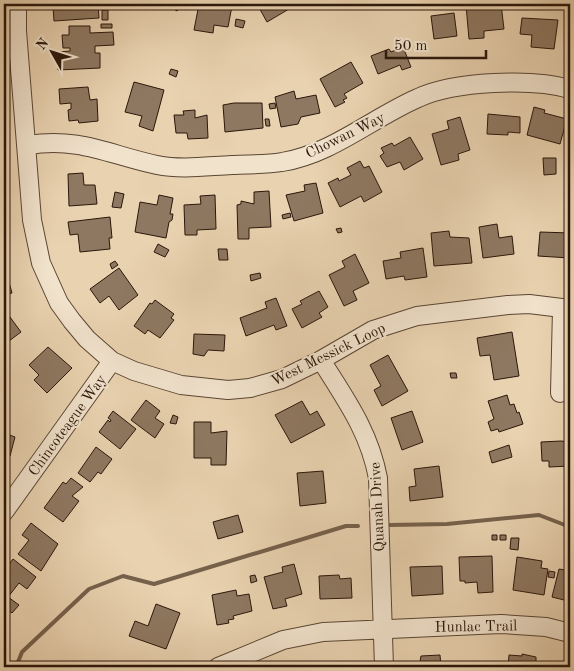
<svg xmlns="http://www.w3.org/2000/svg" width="574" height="671" font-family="'Old Standard TT',serif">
  <rect width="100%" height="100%" fill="#e9d2b0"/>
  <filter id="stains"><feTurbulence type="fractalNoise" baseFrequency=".004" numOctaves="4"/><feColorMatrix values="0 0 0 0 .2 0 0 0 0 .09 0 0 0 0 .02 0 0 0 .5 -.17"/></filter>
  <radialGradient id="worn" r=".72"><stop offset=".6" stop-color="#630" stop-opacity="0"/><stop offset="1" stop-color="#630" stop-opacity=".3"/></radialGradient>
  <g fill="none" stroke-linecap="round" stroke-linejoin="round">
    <path stroke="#76614c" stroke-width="4" d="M390,525L447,524L539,515L570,527
      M16,667L22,652L89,589L123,576L154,584L346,526H358"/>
  </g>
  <path fill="#8e7861" stroke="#2b170b" d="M64,4H98L99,18L54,21L53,7L65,6Z
    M174,4L180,6L177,11L172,8Z
    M199,4L232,6L228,27L214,25L213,33L194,30Z
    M257,4H293L294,6L267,22Z
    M501,4L504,29L484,31V38L469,39L466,5Z
    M102,10H108V20H102Z
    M454,13L457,36L434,39L431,16Z
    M522,18L558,20L554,49L531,47L532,35L520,34Z
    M236,19L245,21L243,28L235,26Z
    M101,24H112V28H101Z
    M69,26H90V33L113,32L114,45L95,46V53H100V68L58,70L57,52L70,51V48H63L62,35H69Z
    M566,29L570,30V35L565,34Z
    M403,47L411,67L402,70L400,65L378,74L371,56L389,49L391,52Z
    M351,62L363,83L344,94L347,98L343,100L345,102L335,107L320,79Z
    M171,69L178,71L176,77L169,74Z
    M134,82L164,90L153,131L139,126L142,116L125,112Z
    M88,87L90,100L97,99L98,121L79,123L78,120L69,121L68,110L71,109V103L60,104L59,89Z
    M294,91L296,99L316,95L320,113L301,117L298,124L281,127L275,97Z
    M234,103H262L263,128L225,132L223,105Z
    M275,103L276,108L270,109L269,104Z
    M534,107L545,110L544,113L567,119L560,144L527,135Z
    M195,110V118L207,115L208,138L188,139L187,133H176L174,115H184L183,111Z
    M488,114L520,117V133L508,132V135L487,134Z
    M460,117L470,150L458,154L459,160L441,165L432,134L449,129L447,121Z
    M265,119H269L270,126H266Z
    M410,137L423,159L404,170L400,162L387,167L380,156L384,153L381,148L392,143L394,146Z
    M543,158H556V174L544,175Z
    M360,161L364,168L369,166L382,192L364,202L361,196L340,207L328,183L338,178L339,181L351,175L347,168Z
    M83,173L84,185H95L97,204L69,206L68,174Z
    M316,183L323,213L294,221L286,195L305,191L304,185Z
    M269,191L271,227L249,228V239H238L237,205L241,204V201L254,204V192Z
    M115,192L124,194L121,208L112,207Z
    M159,195L173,198L170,214H173L172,220L169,222L166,238L135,232L140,202L157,205Z
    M215,195L216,229L197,230V235H185L184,205L201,204L200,196Z
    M290,213L291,217L283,219L282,215Z
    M110,217L112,238H109L110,249L80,252L78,234L70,235L68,222Z
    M497,224L499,238L512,236L514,254L483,258L479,227Z
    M341,228L342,232L338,233L336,229Z
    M449,231L450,237L469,238L472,263L434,266L431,233Z
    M540,232L570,233V258L538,256Z
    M158,244L169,250L165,257L154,252Z
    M423,248L427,277L405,280L404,276L386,279L383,261L401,258L400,252Z
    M218,249H227L228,260H219Z
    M355,254L369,283L353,291L357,300L344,306L329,275L345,267L342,261Z
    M115,261L118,265L112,269L110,264Z
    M5,268L12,293L4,295V269Z
    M119,268L138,295L119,310L109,296L100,303L90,289Z
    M260,273L261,278L251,281L250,275Z
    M319,291L328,307L319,313L322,317L302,328L292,309L302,304L300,301Z
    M276,298L287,326L276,330L274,325L246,336L240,318L267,308L265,302Z
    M155,300L174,314L171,318L174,320L160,338L148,330L145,334L134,326L150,303L152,304Z
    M7,313L21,332L5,344L4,314Z
    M512,332L519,376L494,380L490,355L480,356L477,338Z
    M194,334L225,335L224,351L208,350L204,356L193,354Z
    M48,347L72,368L47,393L34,380L39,375L29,365Z
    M388,355L408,391L382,406L374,390L381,386L370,365Z
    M450,373H456L457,378H451Z
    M507,395L510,405L514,404L517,413L519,412L523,424L499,432L498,429L491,431L488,422L494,419L488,401Z
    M146,400L160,411L155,418L164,424L155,438L131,420Z
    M302,401L310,415L317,411L325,425L291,443L275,415Z
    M113,411L136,429L120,449L99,432L108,420L110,422L111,420L108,418Z
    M412,411L423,442L402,450L391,418Z
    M173,415L178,417L176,424L170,423Z
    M194,422H211V433L227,431L226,465H211V458H194Z
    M4,433L15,437L10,456L6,455L4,463Z
    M561,441L570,442V466L549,467V461H542L541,442Z
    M509,445L512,457L492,463L489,452Z
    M96,447L112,459L101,474L98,472L90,482L78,473Z
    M439,466L443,497L410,501L409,487L416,486L414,469Z
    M323,471L326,503L300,506L297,473Z
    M71,478L83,487L72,496L79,501L63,522L44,508L63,482L66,484Z
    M238,515L243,532L218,539L213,522Z
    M31,523L58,544L41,571L18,554L29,540L22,535Z
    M492,535H497V540H492Z
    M500,535H506V540H500Z
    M511,538H519L518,550L510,549Z
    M492,556L493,592L478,593L477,582L465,583V581H460L459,557Z
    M517,557L542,561L541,568L548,569L544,595L513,590Z
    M13,559L36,577L27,589L19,583L8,597L19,605L12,613L4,607V571Z
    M294,564L302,594L285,599L287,606L273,609L264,577L283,572L282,567Z
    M442,566L443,594L412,596L410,567Z
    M559,569L570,571V594L568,601L552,597Z
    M549,571L555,572L554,578L548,577Z
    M255,575L257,581L251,583L250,576Z
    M339,575L340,579L351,578L352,598L320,599L319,576Z
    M236,590L237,596L249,594L252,611L233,616L234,619L228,620L229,623L217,625L212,595Z
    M156,604L180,613L166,649L129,636L135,621L148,626Z
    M522,654L536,657V665H543L542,667H508L509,655L522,656Z
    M440,655L441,667H419L421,656Z
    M323,662L325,667H309L308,666Z"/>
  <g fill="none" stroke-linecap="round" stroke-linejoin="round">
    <g stroke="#5a4634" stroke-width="20">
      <path id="minor" d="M17,4V31L32,220L41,263L59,303L72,321L87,339L112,361L134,371L181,385L228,390L250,388L282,379L321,360L373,330L417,316L508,305L529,304L570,309
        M28,145C81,137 109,155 157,165C182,170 208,166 232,165C248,164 266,165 282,162C332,154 372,118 418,98C454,81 533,78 570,89
        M321,360C346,400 369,431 378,478L384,667
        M560,393L562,309
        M4,512L112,361
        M218,667L283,640L323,632L501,624L546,627L570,633"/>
    </g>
    <use href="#minor" stroke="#f1e2cc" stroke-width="18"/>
  </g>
  <g text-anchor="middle" stroke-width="4" stroke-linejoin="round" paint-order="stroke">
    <g font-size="15" fill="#2b170b" stroke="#f1e2cc">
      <text transform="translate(345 135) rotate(-26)" y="5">Chowan Way</text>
      <text transform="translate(328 354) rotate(-26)" y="5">West Messick Loop</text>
      <text transform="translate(67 425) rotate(-54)" y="5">Chincoteague Way</text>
      <text transform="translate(377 507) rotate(-93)" y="5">Quanah Drive</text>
      <text transform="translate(476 626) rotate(-1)" y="5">Hunlac Trail</text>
    </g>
  </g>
  <rect width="574" height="671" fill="none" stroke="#e9d2b0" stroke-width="20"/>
  <rect x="5" y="5" width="564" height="661" fill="none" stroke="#2b170b" stroke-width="2.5"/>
  <rect x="10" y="10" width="554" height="651" fill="none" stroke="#2b170b"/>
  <g transform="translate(52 52) rotate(309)" stroke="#f1e2cc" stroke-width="4" paint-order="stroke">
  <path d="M0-4L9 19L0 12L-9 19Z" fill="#2b170b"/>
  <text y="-8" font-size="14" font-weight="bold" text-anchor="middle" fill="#2b170b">N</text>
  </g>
  <path d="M386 50v8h100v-8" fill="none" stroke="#2b170b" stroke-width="2.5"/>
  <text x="394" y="50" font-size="15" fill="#2b170b" stroke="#f1e2cc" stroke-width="4" paint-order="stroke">50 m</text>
  <rect width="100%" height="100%" filter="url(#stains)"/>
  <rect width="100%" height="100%" fill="url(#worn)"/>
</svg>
